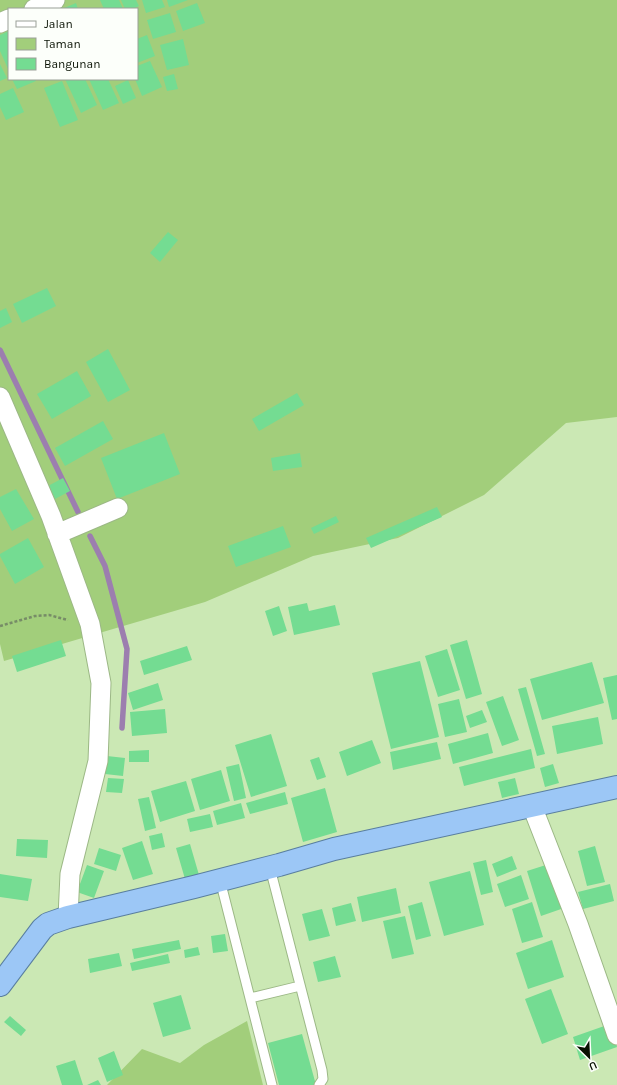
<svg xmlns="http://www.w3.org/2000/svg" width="617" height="1085" font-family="Karla,sans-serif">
  <rect width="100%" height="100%" fill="#cbe8b4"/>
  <path fill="#a2ce7b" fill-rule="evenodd" d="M0,0H617V417L566,423L484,495L398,538L313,556L205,602L4,661L0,644ZM9,9H137V79H9Z
    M247,1021L263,1085H107L142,1049L180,1063L204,1045Z"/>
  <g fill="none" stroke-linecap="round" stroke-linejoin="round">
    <path stroke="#9c7eaf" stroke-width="5.5" d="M0,350L78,512
      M90,536L105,566L127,649L122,728"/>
  </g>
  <path fill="#74dc92" d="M100,0H119L123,9H104Z
    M121,0H136L139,6L133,9H125Z
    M142,0H162L165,7L146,13Z
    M167,0H188L169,7Z
    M76,3L78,9H62Z
    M197,3L205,23L183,31L176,11Z
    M170,13L176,32L153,39L147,20Z
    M9,31V71L0,51V35Z
    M147,35L155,56L137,63V39Z
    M183,39L189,65L167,70L160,45Z
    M150,61L162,87L142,96L135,79H137V66Z
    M0,64L7,78L0,81Z
    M174,74L178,89L167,91L163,77Z
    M12,79H35L36,81L17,89Z
    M65,79H85L97,105L81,113Z
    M89,79H108L119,103L103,110Z
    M128,80L136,98L123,104L115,86Z
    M62,81L78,120L60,127L44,88Z
    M13,88L24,112L6,120L0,107V94Z
    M168,232L178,240L160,262L150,253Z
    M47,288L56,306L22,323L13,304Z
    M6,308L12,322L0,328V311Z
    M108,349L130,390L108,402L86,362Z
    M77,371L91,396L52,419L37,394Z
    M297,393L304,405L259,431L252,419Z
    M103,421L113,439L65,466L55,448Z
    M164,433L180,474L117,499L101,458Z
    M300,453L302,467L273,471L271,458Z
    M63,478L70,491L55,499L48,486Z
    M16,489L34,519L12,531L0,509V497Z
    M437,507L442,517L371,548L366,538Z
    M336,516L339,522L314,534L311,528Z
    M283,526L291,547L236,567L228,546Z
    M28,538L44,567L15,584L0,556V554Z
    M307,603L309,611L335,605L340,625L294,635L288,607Z
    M279,606L287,631L273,636L265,611Z
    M61,640L66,656L17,672L12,656Z
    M467,640L482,694L466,699L450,645Z
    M187,646L192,660L144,675L140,661Z
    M447,649L460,690L438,697L425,656Z
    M420,661L439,737L391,749L372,673Z
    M592,662L604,703L542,720L530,679Z
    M617,675V719L612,720L603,678Z
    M158,683L163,700L133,710L128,693Z
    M526,687L545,754L537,756L518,689Z
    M503,696L519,740L502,746L486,702Z
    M459,699L467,732L445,737L438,704Z
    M165,709L167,733L132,736L130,712Z
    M482,710L487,722L470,728L466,716Z
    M598,717L603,744L557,754L552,726Z
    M488,733L493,753L453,764L448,744Z
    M271,734L287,786L251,797L235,745Z
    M372,740L381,763L347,776L339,752Z
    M437,742L441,759L393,770L390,752Z
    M531,749L535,768L464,786L459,767Z
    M149,750V762H129V751Z
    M107,756L125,758L123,776L105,774Z
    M319,757L326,777L317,780L310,760Z
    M239,764L246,798L234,801L226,767Z
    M553,764L559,783L545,787L540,768Z
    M221,770L230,801L200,810L191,779Z
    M108,778L124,779L122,793L106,792Z
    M515,778L519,794L502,798L498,782Z
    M186,781L195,811L160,822L151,791Z
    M325,788L337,832L303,842L291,798Z
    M285,792L288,804L250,814L246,803Z
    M149,797L156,828L145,831L138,799Z
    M241,803L245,818L217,825L213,811Z
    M210,814L213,827L190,832L187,819Z
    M162,833L165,847L152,850L149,836Z
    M17,839L48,840L47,858L16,856Z
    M142,841L153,874L133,880L122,848Z
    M190,844L199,875L185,879L176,848Z
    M595,846L605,882L587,886L578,851Z
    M99,848L121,855L116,871L94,864Z
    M512,856L517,869L497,877L492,864Z
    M486,860L493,892L481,895L473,863Z
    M549,864L564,908L541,916L527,871Z
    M87,865L104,871L94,898L77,892Z
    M470,871L484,925L444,936L429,882Z
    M0,874L32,879L28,901L0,897Z
    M521,875L529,899L505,907L497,884Z
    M610,884L614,901L583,909L578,892Z
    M396,888L401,913L362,922L357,897Z
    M422,902L431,936L416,940L408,906Z
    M532,902L543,937L522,943L512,909Z
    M351,903L356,921L336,926L332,908Z
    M322,909L330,936L309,941L302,914Z
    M405,916L414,954L392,959L383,921Z
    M225,934L228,951L213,953L211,936Z
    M179,940L181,949L134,959L132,949Z
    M552,940L564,977L528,989L516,953Z
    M198,947L200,955L185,958L184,950Z
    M119,953L122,966L90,973L88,959Z
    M168,954L170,963L132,971L130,963Z
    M335,956L341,977L318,982L313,962Z
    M551,989L568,1034L542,1044L525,999Z
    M181,995L191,1029L163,1037L153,1003Z
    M10,1016L26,1030L21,1036L4,1022Z
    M610,1024L617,1047L580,1060L573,1037Z
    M302,1034L316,1085H279L268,1043Z
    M114,1051L123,1075L107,1082L98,1058Z
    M75,1060L83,1085H62L56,1066Z
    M98,1080L101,1085H87Z"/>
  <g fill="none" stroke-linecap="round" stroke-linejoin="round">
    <g stroke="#9cb886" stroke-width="11">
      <path id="service" d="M270,868L322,1070L323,1079L319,1085
        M220,880L272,1085
        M250,998L300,986"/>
    </g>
    <g stroke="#9cb886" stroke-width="21">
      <path id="minor" d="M34,9L55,0
        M0,23L9,19
        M0,397L51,516L90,624L101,683L98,761L70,874L68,917
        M57,534L118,508
        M532,806L578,924L617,1035"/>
    </g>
    <g stroke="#597e9f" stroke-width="24">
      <path id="trunk" d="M0,985L42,929L48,924L68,917L194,887L279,865L334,849L617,787"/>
    </g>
    <path stroke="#778c67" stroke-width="2.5" stroke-dasharray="3 2" stroke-linecap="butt" d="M0,626L35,616L49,615L68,620"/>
    <use href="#service" stroke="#fff" stroke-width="9"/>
    <use href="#minor" stroke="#fff" stroke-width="19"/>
    <use href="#trunk" stroke="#9cc7f6" stroke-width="22"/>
  </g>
  <rect x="8" y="8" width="130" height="72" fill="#fcfffa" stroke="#9aa097"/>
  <rect x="16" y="21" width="20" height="6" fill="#ffffff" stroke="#9aa097"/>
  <text x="44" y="28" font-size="12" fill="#081102">Jalan</text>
  <rect x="16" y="38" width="20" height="12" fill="#a2ce7b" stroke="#9aa097"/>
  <text x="44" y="48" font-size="12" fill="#081102">Taman</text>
  <rect x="16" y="58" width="20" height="12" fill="#74dc92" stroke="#9aa097"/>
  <text x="44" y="68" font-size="12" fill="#081102">Bangunan</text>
  <g transform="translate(589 1057) rotate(156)" stroke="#fcfffa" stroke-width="3" paint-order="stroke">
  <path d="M0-3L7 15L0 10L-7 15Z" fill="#081102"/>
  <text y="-6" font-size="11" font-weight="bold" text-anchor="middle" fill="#081102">U</text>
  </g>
</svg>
